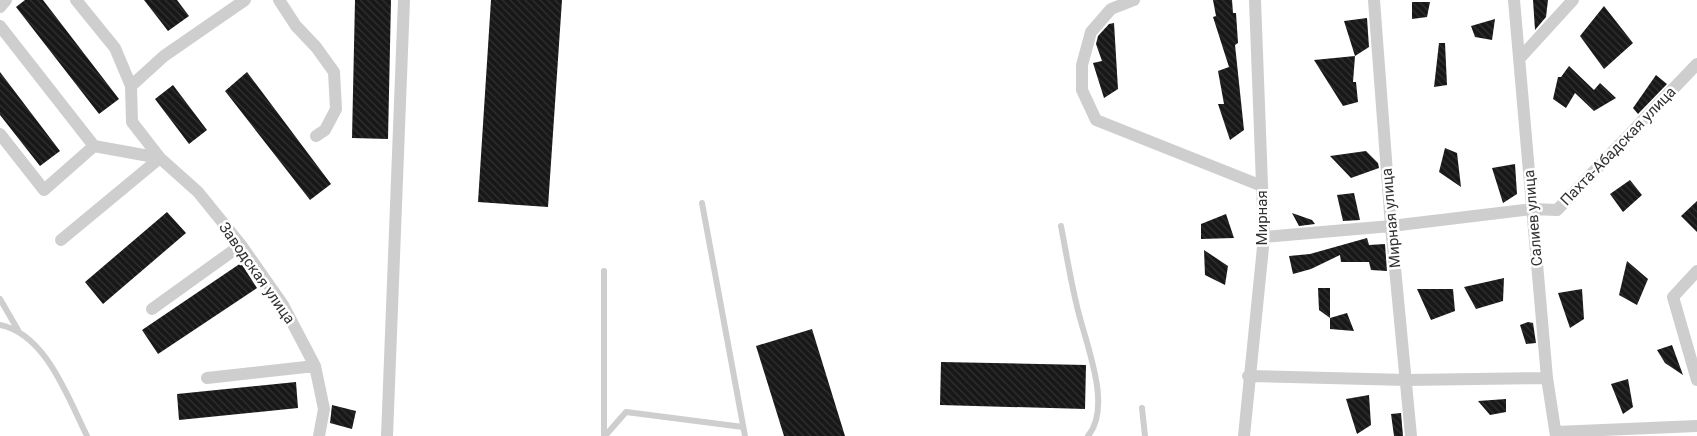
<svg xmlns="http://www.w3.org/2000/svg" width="1697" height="436" font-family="Roboto,sans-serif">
  <defs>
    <pattern id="building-back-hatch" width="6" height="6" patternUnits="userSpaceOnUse" patternTransform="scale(1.25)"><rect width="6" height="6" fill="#181818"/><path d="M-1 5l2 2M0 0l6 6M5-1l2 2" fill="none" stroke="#313131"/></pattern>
  </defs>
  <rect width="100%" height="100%" fill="#fff"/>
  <path fill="url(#building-back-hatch)" d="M25,0H43L119,99L99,114L16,7Z
    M144,0H177L189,16L168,31Z
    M355,0H391L388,139L352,138Z
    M491,0H562L548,207L478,202Z
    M1213,0H1232L1233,13H1236L1238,43L1235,45L1244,130L1230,140L1218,104H1224L1218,71L1229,67L1213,17L1216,16Z
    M1533,0H1548L1546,17L1535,30Z
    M1412,2H1430L1427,17L1412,19Z
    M1604,6L1633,43L1604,69L1580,36Z
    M1367,18L1369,47L1355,56L1344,21Z
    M1495,19L1492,40L1475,37L1471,26Z
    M1114,23L1118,89L1104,98L1093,63L1102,61L1096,44L1098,36L1109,24Z
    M1439,43H1445L1447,85L1434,87Z
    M1355,56L1353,82H1356L1358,102L1343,106L1314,60Z
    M1569,66L1594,90L1600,83L1616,98L1594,111L1575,93L1566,108L1553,99L1558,77H1561Z
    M0,72L60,151L40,166L0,115Z
    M247,72L331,184L310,200L225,91Z
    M1656,75L1667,84L1638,114L1633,108Z
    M173,85L207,130L189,144L155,99Z
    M1445,148L1457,153L1461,187L1439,172Z
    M1366,151L1378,163L1379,168L1351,178L1330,156Z
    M1515,164L1517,194L1503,203L1492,168Z
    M1630,180L1642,195L1623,212L1610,194Z
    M1354,193L1360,220L1343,221L1337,195Z
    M1697,201V232L1681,216Z
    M167,212L186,233L103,304L85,282Z
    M1292,213L1312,220L1315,224L1299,226Z
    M1226,214L1234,238L1201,239V224Z
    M1367,238L1369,245L1385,244L1387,271L1371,270L1369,262H1341L1340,255L1311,269L1293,274L1289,256L1310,254Z
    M1204,250L1228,266L1225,285L1205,275Z
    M1627,261L1648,279L1637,305L1619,295Z
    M241,263L257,288L158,354L142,330Z
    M1504,278L1503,301L1476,309L1464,287Z
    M1318,288H1330V318L1319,310Z
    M1417,289H1453L1455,311L1431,320Z
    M1582,289L1584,319L1570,328L1558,293Z
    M1347,313L1354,331L1330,329V318Z
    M1528,322L1533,323L1536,343L1526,344L1520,325Z
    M812,329L845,436H784L756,346Z
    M1672,345L1683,375L1665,363L1657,350Z
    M941,362L1086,365L1085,409L940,405Z
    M1628,379L1633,407L1623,414L1611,384Z
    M296,382L298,408L179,420L177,394Z
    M1369,395L1371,425L1357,434L1346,399Z
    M1506,399V412L1490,415L1478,401Z
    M332,405L356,411L352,429L330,423Z
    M1401,413L1403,436H1394L1391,414Z"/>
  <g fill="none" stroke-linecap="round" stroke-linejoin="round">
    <path stroke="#cecece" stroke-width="6" d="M702,203L745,436
      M1061,226C1066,252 1070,277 1076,302C1083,338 1114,405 1088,436
      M0,299L18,330
      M0,325C46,334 68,398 87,436
      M1142,408L1145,436
      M604,436V271
      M605,436L626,412L743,427"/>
    <path stroke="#cecece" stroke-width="12" d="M76,0L115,48L131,86
      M245,0L164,56L131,86L132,122L160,158L198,192L241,245L283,305L315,366L324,409L319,436
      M279,0L296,26L316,47L334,72L336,109L325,130L316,136
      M1134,0L1111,9L1091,32L1082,65V90L1096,120L1262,186
      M1374,0L1391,226L1411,436
      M1514,0L1547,378L1556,436
      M0,7L6,0
      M0,26L94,146L160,158
      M1519,59L1573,0
      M0,134L44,190L94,146
      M1264,237L1391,226L1532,209L1557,210L1697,64
      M61,240L160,158
      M1697,271L1673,297L1697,380
      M152,309L241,245
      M1248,376L1407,380L1547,378
      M207,378L315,366
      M1556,432L1697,426
      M387,436L404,0
      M1244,436L1264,237L1255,0"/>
  </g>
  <g text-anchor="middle" stroke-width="5" stroke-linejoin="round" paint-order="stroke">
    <g font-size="15" fill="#313131" stroke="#fff">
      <text transform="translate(1618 146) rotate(-46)" y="5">Пахта-Абадская улица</text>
      <text transform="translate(1262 218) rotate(-90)" y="5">Мирная</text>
      <text transform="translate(1391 218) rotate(-95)" y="5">Мирная улица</text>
      <text transform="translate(1533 218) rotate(-95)" y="5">Салиев улица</text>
      <text transform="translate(257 273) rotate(55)" y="5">Заводская улица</text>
    </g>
  </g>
</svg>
